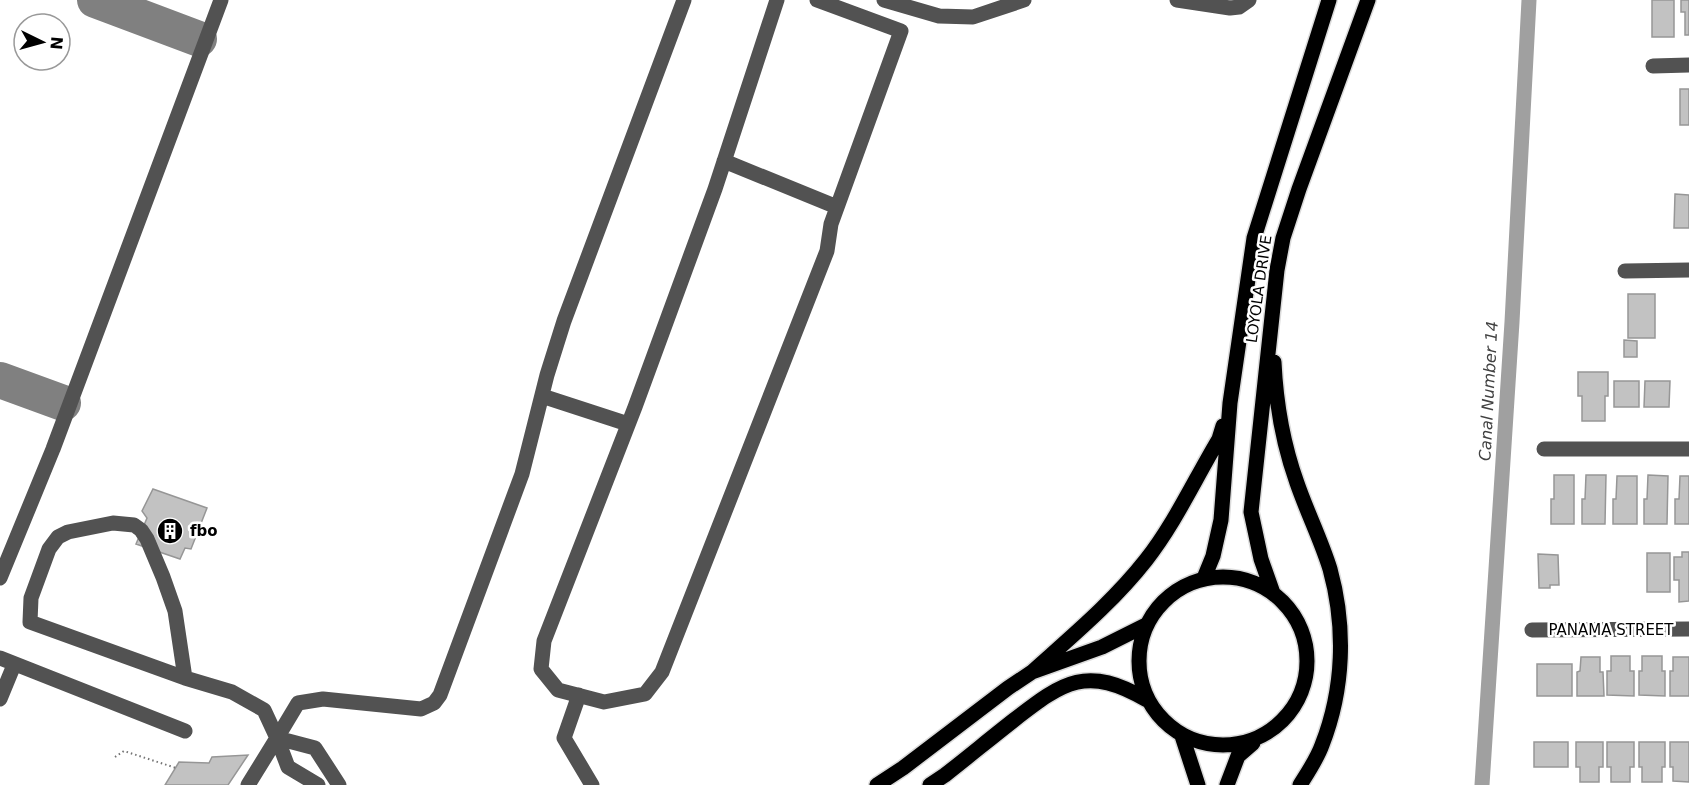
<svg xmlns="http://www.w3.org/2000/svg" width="1689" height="785" font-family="'DejaVu Sans',sans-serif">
  <rect width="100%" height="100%" fill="#fff"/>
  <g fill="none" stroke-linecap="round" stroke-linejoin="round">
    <path stroke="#a0a0a0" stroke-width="15" d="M1482,785L1512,322L1529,0"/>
    <path stroke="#808080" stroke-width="36" d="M95,0L199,39
      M0,380L63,403"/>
  </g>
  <path fill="#c2c2c2" stroke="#969696" stroke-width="1.5" d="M1652,0H1674V37H1652Z
    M1681,0H1689V35H1685V12H1681Z
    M1680,89H1689V125H1680Z
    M1675,194L1689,195V228H1674Z
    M1628,294H1655V338H1628Z
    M1624,340L1637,341V357H1624Z
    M1578,372H1608V396H1605V421H1582V396H1578Z
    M1614,381H1639V407H1614Z
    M1645,381H1670L1669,407H1644Z
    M1554,475H1574V524H1551V499H1554Z
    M1586,475H1606L1605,524H1582V499H1585Z
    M1648,475L1668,476L1667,524H1644V499H1647Z
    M1617,476H1637V524H1613V499H1616Z
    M1680,476H1689V524H1675V499H1679Z
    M153,489L207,508L191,549L185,548L180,559L136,544L147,518L142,511Z
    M1682,552H1689V601L1679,602V580H1674V557H1682Z
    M1647,553H1670V592H1647Z
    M1538,554L1558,555L1559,585H1550V588H1539Z
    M1611,656H1630V671H1634V696L1607,695V671H1611Z
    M1642,656H1662V671H1665V696L1639,695V671H1642Z
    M1581,657H1600V672H1603L1604,696H1577V672L1580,671Z
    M1673,657H1689V696H1670V671H1673Z
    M1537,664H1572V696H1537Z
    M1534,742H1568V767H1534Z
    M1576,742H1603V767H1599V782H1580V767H1576Z
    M1607,742H1634V767H1630V782H1611V767H1607Z
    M1639,742H1665V767H1662V782H1642V767H1639Z
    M1670,742H1689V782L1673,781V767H1670Z
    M248,755L228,785H165L179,762L209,763L212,757Z"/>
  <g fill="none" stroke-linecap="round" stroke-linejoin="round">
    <g stroke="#dbdbdb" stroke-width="18">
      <path id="major" d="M1274,362C1276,404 1283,444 1297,483C1307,512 1321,540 1330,569C1346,627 1344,689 1322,745C1317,759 1308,772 1300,785
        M1139 661a84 84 0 1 1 168 0a84 84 0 1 1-168 0Z
        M1204,578L1213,556L1221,520L1230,403L1254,238L1329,0
        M1273,593L1261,559L1251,512L1277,270L1283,238L1299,189L1368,0
        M1032,672C1072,636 1113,602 1146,560C1175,523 1195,479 1219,439L1223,426
        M1182,736L1198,785
        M877,785L903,768L1008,688L1032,672L1102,647L1146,625
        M930,785L945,775C968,757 991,738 1014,720C1064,681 1087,665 1147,700
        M1227,785L1238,756L1253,743"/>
    </g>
    <path stroke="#747474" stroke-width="2" stroke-dasharray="1.5 3" stroke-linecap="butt" d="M115,757L124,751L176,768"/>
    <path stroke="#525252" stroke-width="15" d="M777,0L715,189L635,407L544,641L541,669L558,690L604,702L645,694L662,672L827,251L831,224L901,31L817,0
      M884,0L939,16L973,17L1024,0
      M1177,0L1230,8L1239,7L1249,0
      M1653,66L1689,65
      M724,161L837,207
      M1625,271L1689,270
      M542,396L628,424
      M1544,449H1689
      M0,578L53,449L221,0
      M1532,630L1689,629
      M0,658L185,731
      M185,678L175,611L163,577L147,539L141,530L134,525L113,523L68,532L58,537L49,549L31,598L30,622L185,678L232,692L264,710L277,738L298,703L323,699L421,709L434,703L440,695L522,474L547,375L564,321L684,0
      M579,695L564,738L592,785
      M0,699L14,665
      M277,738L315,748L339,785
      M277,738L288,767L318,785
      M248,785L277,738"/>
    <use href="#major" stroke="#000" stroke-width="15"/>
  </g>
  <defs>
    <g id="building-disc" transform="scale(1.35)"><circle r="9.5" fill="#000" stroke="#fff"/><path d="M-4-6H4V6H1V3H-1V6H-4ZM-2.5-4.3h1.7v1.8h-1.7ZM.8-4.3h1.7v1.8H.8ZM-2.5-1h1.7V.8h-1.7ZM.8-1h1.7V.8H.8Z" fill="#fff"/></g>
  </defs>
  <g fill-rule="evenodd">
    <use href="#building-disc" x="170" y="531"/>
  </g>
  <g text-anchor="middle" stroke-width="5" stroke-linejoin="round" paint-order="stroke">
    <g font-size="15" fill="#000" stroke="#fff">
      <text transform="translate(1259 289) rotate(-82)" y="5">LOYOLA DRIVE</text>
      <text x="1611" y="635">PANAMA STREET</text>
    </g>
    <g font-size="15" font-weight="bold" fill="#000" stroke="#fff" text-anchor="start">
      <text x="190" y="536">fbo</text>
    </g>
    <g font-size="16" font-style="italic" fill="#414141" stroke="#fff">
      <text transform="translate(1488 391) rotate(-87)" y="6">Canal Number 14</text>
    </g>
  </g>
  <g transform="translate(42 42) rotate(95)"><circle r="28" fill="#ffffff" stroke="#999999" stroke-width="1.5"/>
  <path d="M0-4.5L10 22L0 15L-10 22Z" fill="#000000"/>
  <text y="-9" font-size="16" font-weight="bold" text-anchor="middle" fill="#000000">N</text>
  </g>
</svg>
